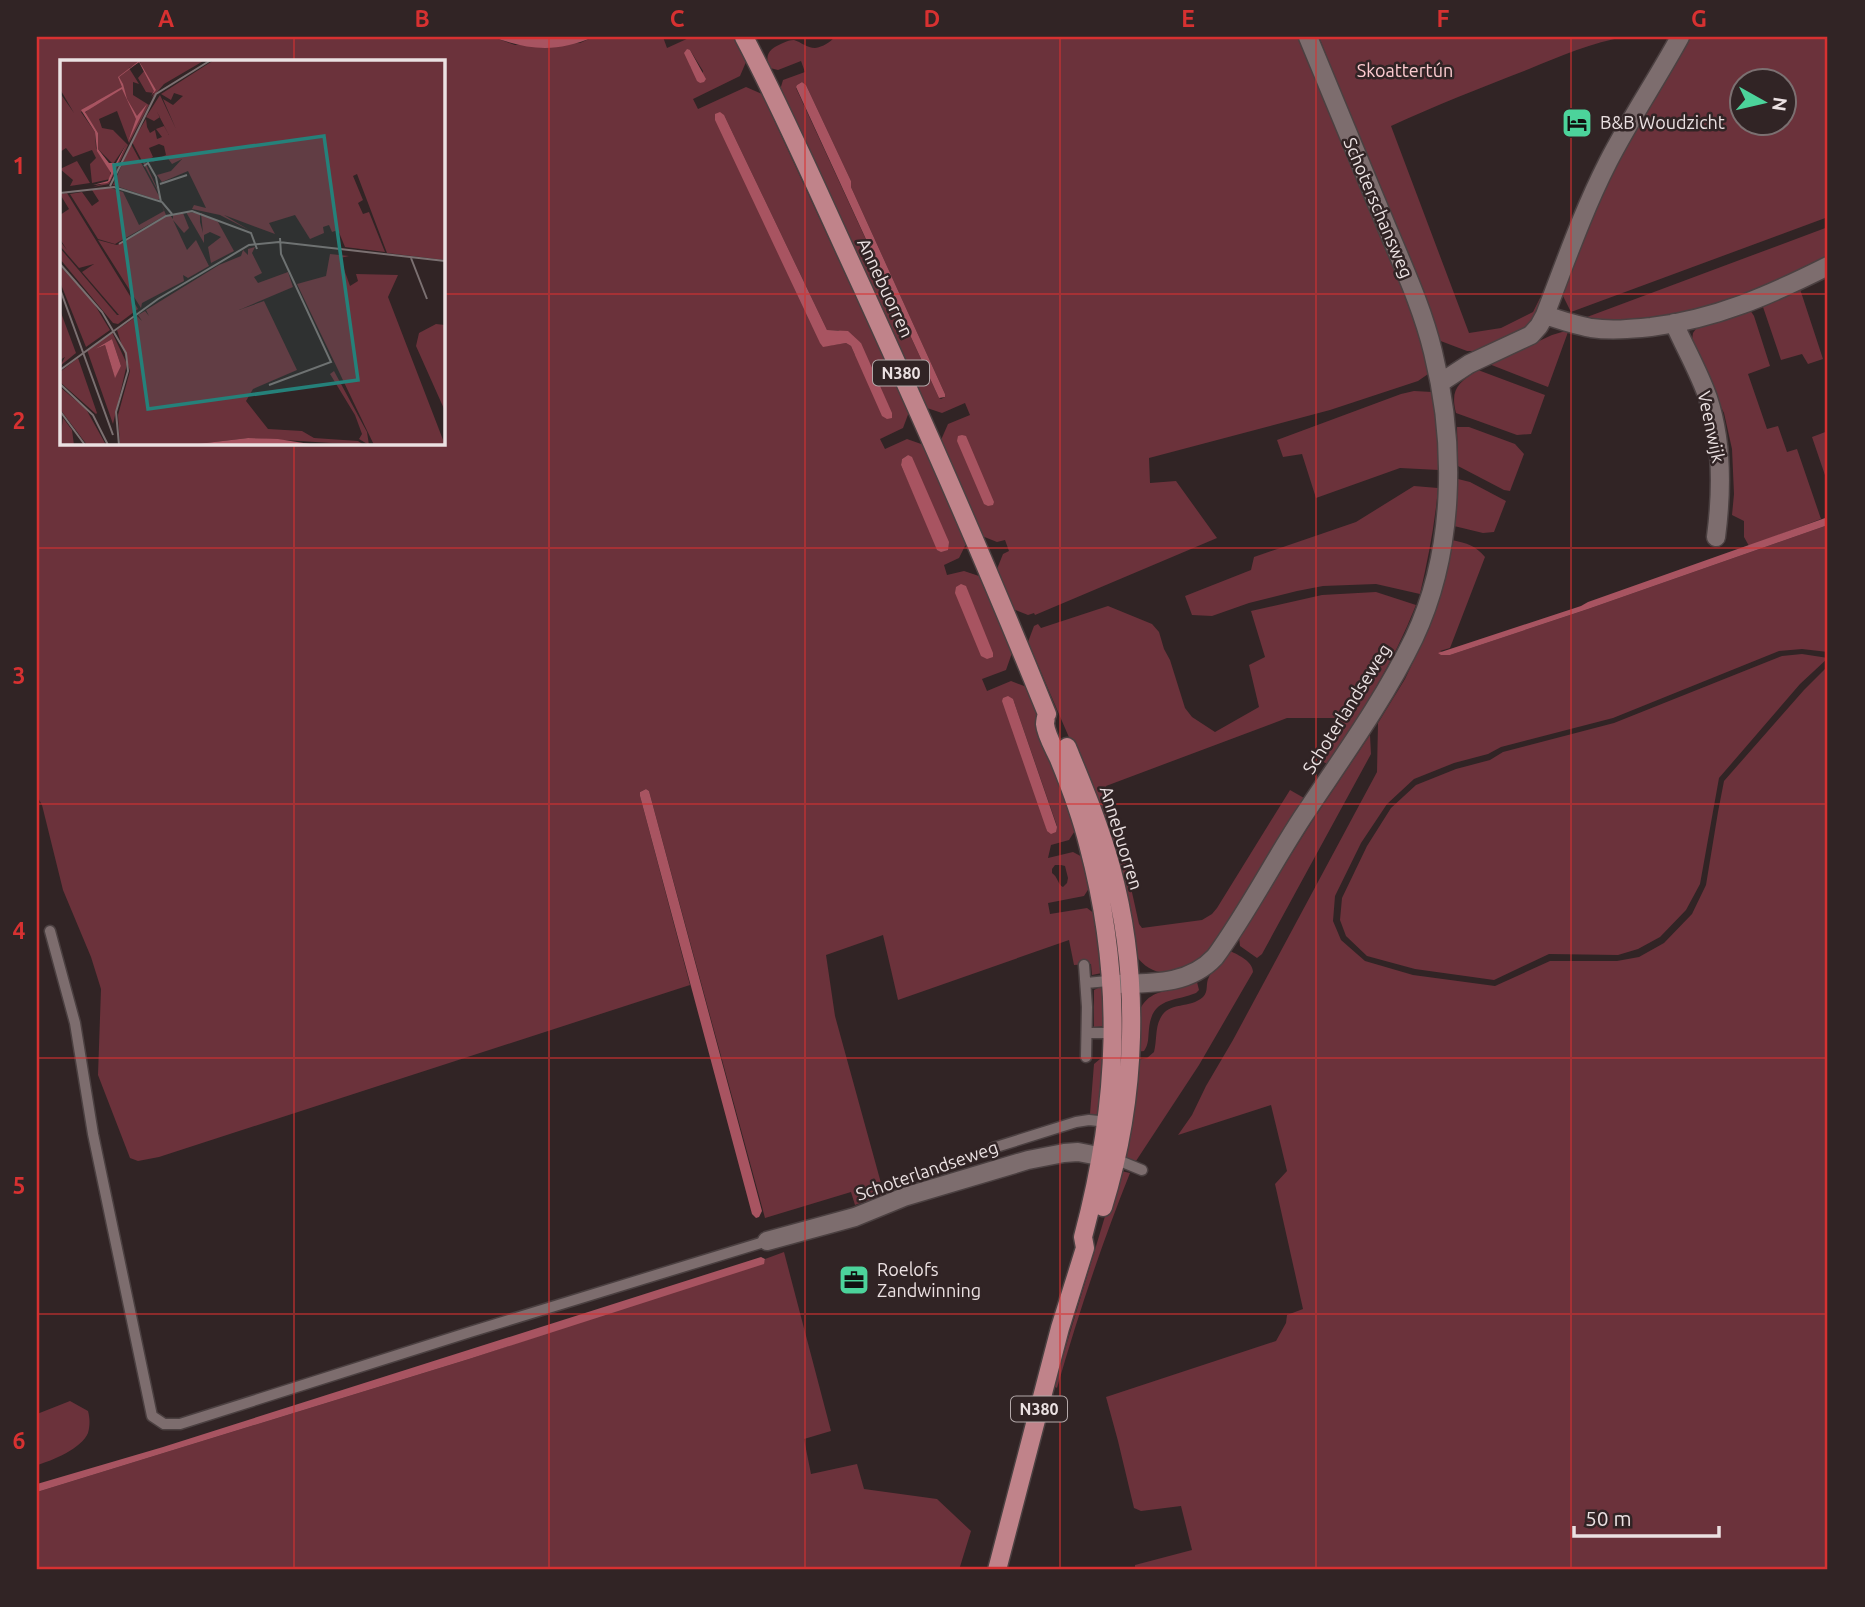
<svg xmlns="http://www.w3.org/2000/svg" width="1865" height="1607" font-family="Ubuntu,sans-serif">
  <rect width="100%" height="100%" fill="#312425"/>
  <path fill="#6b323b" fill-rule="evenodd" d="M37,37H493L515,45L580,43L593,37H663L667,48L691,37H733L746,62L740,76L693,99L698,109L746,87L762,94L909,412L903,428L880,439L885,449L907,439L924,445L966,544L959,558L944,565L947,575L964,571L979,576L1012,653L1006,670L982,679L987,691L1011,681L1027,687L1061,776L1078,826L1069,840L1051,845L1048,858L1073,852L1088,860L1093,882L1084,896L1048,903L1050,914L1087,908L1099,917L1102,973L1092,975L1091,964L1074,965L1069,940L898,1000L883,935L826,955L835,1016L884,1194L855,1205L851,1192L765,1218L649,791L646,789L640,792V796L690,985L159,1157L138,1161L130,1158L98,1075L101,989L91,957L63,890L42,805L37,796ZM690,50L703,71L700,83L690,66ZM61,61H443V443H61ZM724,115L827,330H838L861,343L855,355L851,346L846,343L827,346ZM908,455L928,526L901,465L902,459ZM1013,699L1057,826L1047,831ZM1055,865H1061L1065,866L1068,878L1067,883L1063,887C1058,885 1058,877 1052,873V869Z
    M835,37H1300L1416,315L1431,372L1418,381L1330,410L1149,458L1150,483L1176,481L1217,538L1035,615L1034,613L1028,615L1013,609L997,569L1003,554L1009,551L1005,540L997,542L982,536L941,440L948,424L970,415L965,403L942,413L927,408L780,90L783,80L805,72L801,61L778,70L770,68C763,54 771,48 783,43C787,41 790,40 794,40C801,42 807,48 815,48C823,47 830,42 835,37ZM802,82L806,85L851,181V187L945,394V397L941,399L939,398L796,88L797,85Z
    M1319,37H1626C1592,42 1561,56 1529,69C1483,87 1436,105 1391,126L1469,333L1501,328L1533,312L1540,298H1543L1535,316L1527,325L1520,332L1499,341L1474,351H1467L1438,340L1426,304Z
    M1688,37H1828V217L1571,312L1561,292L1607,179ZM1742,80H1784V122H1742Z
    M1828,227V257L1773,287L1715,306L1620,323L1579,320Z
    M1800,289L1823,359L1808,364L1802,354L1781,360L1763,307Z
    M1750,310L1754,316L1770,366L1748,374L1767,429L1778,426L1787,452L1797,449L1821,519L1749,546L1744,537V521L1732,515L1734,494L1732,449L1724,413L1691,347L1693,333L1698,326Z
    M1562,332H1568L1548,387L1489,364L1552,335Z
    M1478,370L1545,395L1531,434L1517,435L1456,413C1450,389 1458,383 1478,370Z
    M1414,391L1432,392L1438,437L1439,470L1400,468L1316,498L1302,454L1283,457L1277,440L1401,394Z
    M1457,427H1469L1515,444L1524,454L1510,491L1504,490L1458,466Z
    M1828,431V484L1812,437Z
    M1458,479L1470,482L1506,501L1494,532L1483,533L1454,526Z
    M1414,486L1438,488C1435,524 1428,559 1420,594L1376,584L1323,586L1297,591L1249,603L1212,616L1192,615L1185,596L1251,570L1254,557L1356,522Z
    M1828,525V652L1802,649L1779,651L1613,718L1501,747L1488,754L1454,763L1414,779L1387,804L1361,843L1335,896L1333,921L1341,940L1365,961L1413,975L1495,986L1550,961H1617L1639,957L1664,943L1692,914L1706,885L1718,812L1724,781L1804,690L1828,666V1570H1135V1565L1192,1550L1181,1506L1141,1511L1134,1508L1118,1441L1106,1397L1276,1341L1286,1323L1287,1315L1303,1309L1275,1184L1287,1171L1271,1105L1178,1135L1192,1115L1206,1086L1233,1040L1377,772L1378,723L1405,679L1428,630L1445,574L1452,540C1467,543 1476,546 1485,557L1450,648L1440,651L1450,655L1588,609Z
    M1376,592L1416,605C1393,663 1362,713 1327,764L1317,758L1337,718H1287L1106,786L1115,816L1109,818L1097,812L1071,742L1028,642L1034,626L1038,624L1041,628L1108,606L1152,624L1159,632L1164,649L1170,660L1185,708L1192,717L1215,732L1259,707L1249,665L1265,657L1251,611L1322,595Z
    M1802,654L1828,658L1800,684L1719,778L1700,884L1686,910L1660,937L1638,949L1618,955L1549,954L1494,980L1415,969L1367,956L1346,936L1340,920L1342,898L1367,846L1391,808L1416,785L1456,769L1490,760L1503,752L1614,723L1782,656Z
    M1370,735L1371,754L1262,954L1257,958L1240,946L1239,937L1311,823Z
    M1290,790L1304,798L1208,954C1182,972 1156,985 1134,953L1108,840L1113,831L1118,829L1139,924L1142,928L1202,920L1212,914L1217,908Z
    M1230,951C1239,955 1253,962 1253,972L1199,1065L1136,1161L1124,1157L1137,1060L1147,1058L1154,1052C1157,1041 1155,1029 1160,1019C1168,1001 1190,1009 1203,997C1209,991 1205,984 1209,977C1211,972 1225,958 1230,951Z
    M1197,982L1199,990L1196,993C1174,1002 1152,997 1149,1029C1148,1037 1149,1044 1144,1051L1136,1052C1137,1026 1132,998 1165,991C1176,989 1187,987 1197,982Z
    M1102,986L1107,988L1105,1026L1094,1027V990Z
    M1100,1059H1109L1098,1115L1090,1114L1094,1064Z
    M1121,1171L1130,1173C1102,1243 1078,1315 1057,1388L1054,1386L1118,1173Z
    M784,1252L831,1431L804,1439L811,1474L857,1464L864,1489L937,1499L971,1531L959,1570H37V1492L469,1359L765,1261V1259Z
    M70,1401L88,1411C90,1418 90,1426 88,1433C82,1448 52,1461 37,1465V1414Z"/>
  <path fill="#a85461" d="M493,37L545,38L593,37C556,53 529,50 493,37Z
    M687,49L690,50L706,79L704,82L700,83L697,81L684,53Z
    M802,82L806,85L851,181V187L945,394V397L939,398L796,87L797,85Z
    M720,112L724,115L827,330L848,331L861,343L892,413V418L887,419L882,416L851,346L846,343L823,347L820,343L715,120V114Z
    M962,435L966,436L994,502L993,505L988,506L984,504L957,441L958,436Z
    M908,455L912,457L949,542L948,550L941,552L937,550L901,465L902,459Z
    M1828,517V525L1588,609L1450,655H1441L1438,653L1581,606L1588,602Z
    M961,584L966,586L993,653V657L987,659L981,656L955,593L956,587Z
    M1008,696L1013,699L1057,827L1056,832L1051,834L1047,831L1002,701L1003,698Z
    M646,789L649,791L762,1211L759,1217L756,1218L752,1214L640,796V792Z
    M761,1257L765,1259L764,1264L469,1359L37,1492V1484L163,1447Z"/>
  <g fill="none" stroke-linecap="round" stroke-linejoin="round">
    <g stroke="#4b4041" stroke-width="13">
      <path id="service" d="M50,931L75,1023L93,1134L152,1416L164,1424H180L470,1332L767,1241
        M1084,965L1087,1007L1086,1057
        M1086,983L1108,981L1112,984
        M1087,1033H1113
        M993,1148L1076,1122L1089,1120L1108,1122
        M1115,1159L1142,1170"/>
    </g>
    <g stroke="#4b4041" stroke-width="21">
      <path id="minor" d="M1545,315C1560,320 1575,325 1591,328C1611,331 1631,329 1651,327C1716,319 1770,295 1828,266
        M1674,323C1685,348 1699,372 1708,398C1723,443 1722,491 1716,537
        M1440,383L1469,364L1531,335L1539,326L1545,315C1565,263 1583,211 1608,162C1630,119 1657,79 1680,37
        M1113,984C1149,983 1188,986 1215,957C1247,913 1272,864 1302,818C1341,759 1383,702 1414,638C1455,551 1456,444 1433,352C1422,306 1401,262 1383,218C1358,158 1333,97 1308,37
        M767,1241L855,1217L904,1197L1028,1160L1064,1153L1078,1152L1114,1159"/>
    </g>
    <g stroke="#4b4041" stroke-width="21">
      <path id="primary" d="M744,37C781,107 813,180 846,252C916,404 984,558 1047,714C1046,715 1045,723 1045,724C1046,735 1054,748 1059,759C1070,786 1081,815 1088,844C1124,979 1119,1102 1083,1237L1085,1248L1060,1328L997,1570
        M1067,747C1083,786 1100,826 1111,867C1141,977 1137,1098 1103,1207"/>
    </g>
    <use href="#service" stroke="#7d6d6e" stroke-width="10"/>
    <use href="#minor" stroke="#7d6d6e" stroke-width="18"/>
    <use href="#primary" stroke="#c0838a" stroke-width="18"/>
  </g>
  <path fill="none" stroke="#d73131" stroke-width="2" stroke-opacity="0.55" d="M294,37V61M549,37V1570M805,37V1570M1060,37V1570M1316,37V1570M1571,37V1570M37,294H61M443,294H1828M294,443V1570M37,548H1828M37,804H1828M37,1058H1828M37,1314H1828"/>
  <defs>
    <g id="hotel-square" transform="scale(1.575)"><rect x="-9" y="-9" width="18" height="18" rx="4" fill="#4cd39b" stroke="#312425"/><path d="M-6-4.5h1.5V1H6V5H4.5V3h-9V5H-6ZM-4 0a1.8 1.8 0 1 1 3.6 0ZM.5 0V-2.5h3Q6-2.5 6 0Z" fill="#111"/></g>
    <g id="office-square" transform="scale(1.575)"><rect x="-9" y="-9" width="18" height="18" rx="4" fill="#4cd39b" stroke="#312425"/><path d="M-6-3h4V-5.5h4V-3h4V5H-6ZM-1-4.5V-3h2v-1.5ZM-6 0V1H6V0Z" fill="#111"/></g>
  </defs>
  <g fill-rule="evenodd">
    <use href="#hotel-square" x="1577" y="123"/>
    <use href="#office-square" x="854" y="1280"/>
  </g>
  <g text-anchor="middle" stroke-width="5" stroke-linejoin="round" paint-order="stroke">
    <g fill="#312425" stroke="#b3a8a9" stroke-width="2">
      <rect x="873" y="360.5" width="56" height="25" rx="5"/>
      <rect x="1011" y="1396.5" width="56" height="25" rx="5"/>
    </g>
    <g font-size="16" font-weight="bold" fill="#ebe1e2">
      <text x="901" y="379">N380</text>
      <text x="1039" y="1415">N380</text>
    </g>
    <g font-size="18" fill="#feccd1" stroke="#312425">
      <text x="1405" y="77">Skoattertún</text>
    </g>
    <g font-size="18" fill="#ebe1e2" stroke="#312425" text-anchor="start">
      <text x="1600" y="129">B&amp;B Woudzicht</text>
      <text x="877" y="1276">Roelofs<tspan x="877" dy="21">Zandwinning</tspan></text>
    </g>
    <g font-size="18" fill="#ebe1e2" stroke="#312425">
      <text transform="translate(1378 208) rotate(67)" y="6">Schoterschansweg</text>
      <text transform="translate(885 288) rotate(65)" y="6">Annebuorren</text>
      <text transform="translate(1711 427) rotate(78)" y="6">Veenwijk</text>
      <text transform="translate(1347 709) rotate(-58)" y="6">Schoterlandseweg</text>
      <text transform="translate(1121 838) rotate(73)" y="6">Annebuorren</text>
      <text transform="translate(927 1171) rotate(-19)" y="6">Schoterlandseweg</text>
    </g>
  </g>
  <g transform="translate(60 60)">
    <rect width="385" height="385" fill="#312425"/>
    <path d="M0,0H145L104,24L92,38L94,33L86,32L78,18L84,11L80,2L69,8L79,24L73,22V35L89,45L69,83L57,51L39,59L42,68L53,70L68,85L49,124L33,127L50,121L66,85L53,104L38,89V73L25,53L36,41L21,52L35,72L36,88L50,111V119L32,123L30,104L36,98L32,90L13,97L6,88L0,92V33L14,53L0,29ZM154,0H385V200L327,193L297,114L293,116L303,140L298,143L303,154L309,152L325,192L285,187L278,170L272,172L269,165L263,167L264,173L250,179L235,155L209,163L215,174L164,155L189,170L160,155L132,149L134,145L146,148L128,111L102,122L97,115L111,111L122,99L112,104L107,97L89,103L106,95L104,86L99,84L89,88L93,97L85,102L101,137L72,82L86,59L87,67L90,73L95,70L97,79L102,77L96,69L104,66L109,75L97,52L100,57L94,61L86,57L100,35L116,69L103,39L113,45L123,36L114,33L111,40L101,34ZM71,84L100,138L98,140L53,125ZM17,101L30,123L10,126L13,120L0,109ZM51,128L63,132L79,165L104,151L101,143L106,155L55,184L38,179L10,134L22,132L32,146L39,141L32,130ZM7,133L78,249L58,264L53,263L0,199V188L57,255H59L22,212L34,204L19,208L0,186V181L7,190L0,179V155L9,149L0,134ZM126,152L140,153V162L143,173L141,153L158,162L174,191L151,203L148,187L161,177L150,172L144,175V183ZM123,153L129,168L124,173L113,160L127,190L136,180L149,206L128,218L123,215L124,221L82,243L81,248L38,180L57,185L103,158L110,155L113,159V155ZM195,187L192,193L202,213L194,217L198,223L228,212L233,227L179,250L204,241L237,310L193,329L186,341L208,369L242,371L254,378L298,381L304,385L188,378L129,385H60L58,355L70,311L57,270L77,256L82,261L78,255L85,251L89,256L86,250L159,205L181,196L183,190L188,195V189ZM270,194L289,196L280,198L290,226L298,221L296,214L338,215L328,237L385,385H314L237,224L266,216ZM0,206L33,242L50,270L26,287L0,222ZM0,250L16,293L0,306L5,297L0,300ZM376,264L385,265V351L356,286L359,273ZM52,272L67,304L53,364L27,290ZM52,279L61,306L55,317L45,285L35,289ZM18,298L37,353L36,354L0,322V312ZM274,311L307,372L309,385L299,379L302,374L295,355L270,314ZM0,327L26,349L46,385H27L0,349ZM3,358L12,370L14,385L0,383Z" fill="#6b323b" fill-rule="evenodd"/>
    <path d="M79,1L96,30L91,36L94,31L79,2L59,17L63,24L67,39L77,56L87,44L68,82L76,59L62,29L25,52L38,73V89L49,103H56L66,85L50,121L47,123L33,125L48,121L51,113L37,91L35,72L21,50L62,27L58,17ZM52,279L61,306L55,318L45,285L35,289ZM188,378L218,379L256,385H129Z" fill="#a85461"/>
    <path fill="none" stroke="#7b7071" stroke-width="2" d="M84,106L88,103L96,117L101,142M100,124L127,115M50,126L96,34L151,0M0,133L54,127L102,142L112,154M59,184L106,156L132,151L191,173L197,189M351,198L367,239M0,204L42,252L66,293L68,311L56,352L59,385M0,229L53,375M0,310L98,239L189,185L219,182L385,201M0,324L33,355L48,385M209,325L271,302L221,194L220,178M0,351L25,385"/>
    <path fill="#25817a" fill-opacity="0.15" stroke="#25817a" stroke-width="3.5" d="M264,76L298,320L88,349L54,105Z"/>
    <rect width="385" height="385" fill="none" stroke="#ebe1e2" stroke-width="3.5"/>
  </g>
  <rect width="1865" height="1607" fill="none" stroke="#312425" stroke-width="77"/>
  <g transform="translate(1763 102) rotate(98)"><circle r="33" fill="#312425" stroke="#7b7071" stroke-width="2"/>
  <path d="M0-5L12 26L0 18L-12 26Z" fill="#4cd39b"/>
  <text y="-10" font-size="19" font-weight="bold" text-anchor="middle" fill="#ebe1e2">N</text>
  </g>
  <path d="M1574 1526v10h145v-10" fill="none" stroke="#ebe1e2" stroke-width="3.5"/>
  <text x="1585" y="1526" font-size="21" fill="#ebe1e2" stroke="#312425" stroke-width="5" paint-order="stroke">50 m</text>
  <rect x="38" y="38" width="1788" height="1530" fill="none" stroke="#d73131" stroke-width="2.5"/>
  <g font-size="23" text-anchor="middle" font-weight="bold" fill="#d73131">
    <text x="166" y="27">A</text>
    <text x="422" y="27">B</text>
    <text x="677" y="27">C</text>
    <text x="932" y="27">D</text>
    <text x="1188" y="27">E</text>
    <text x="1443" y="27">F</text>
    <text x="1699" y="27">G</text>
    <text x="19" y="174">1</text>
    <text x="19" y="429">2</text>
    <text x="19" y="684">3</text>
    <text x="19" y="939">4</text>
    <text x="19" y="1194">5</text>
    <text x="19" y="1449">6</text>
  </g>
</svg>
